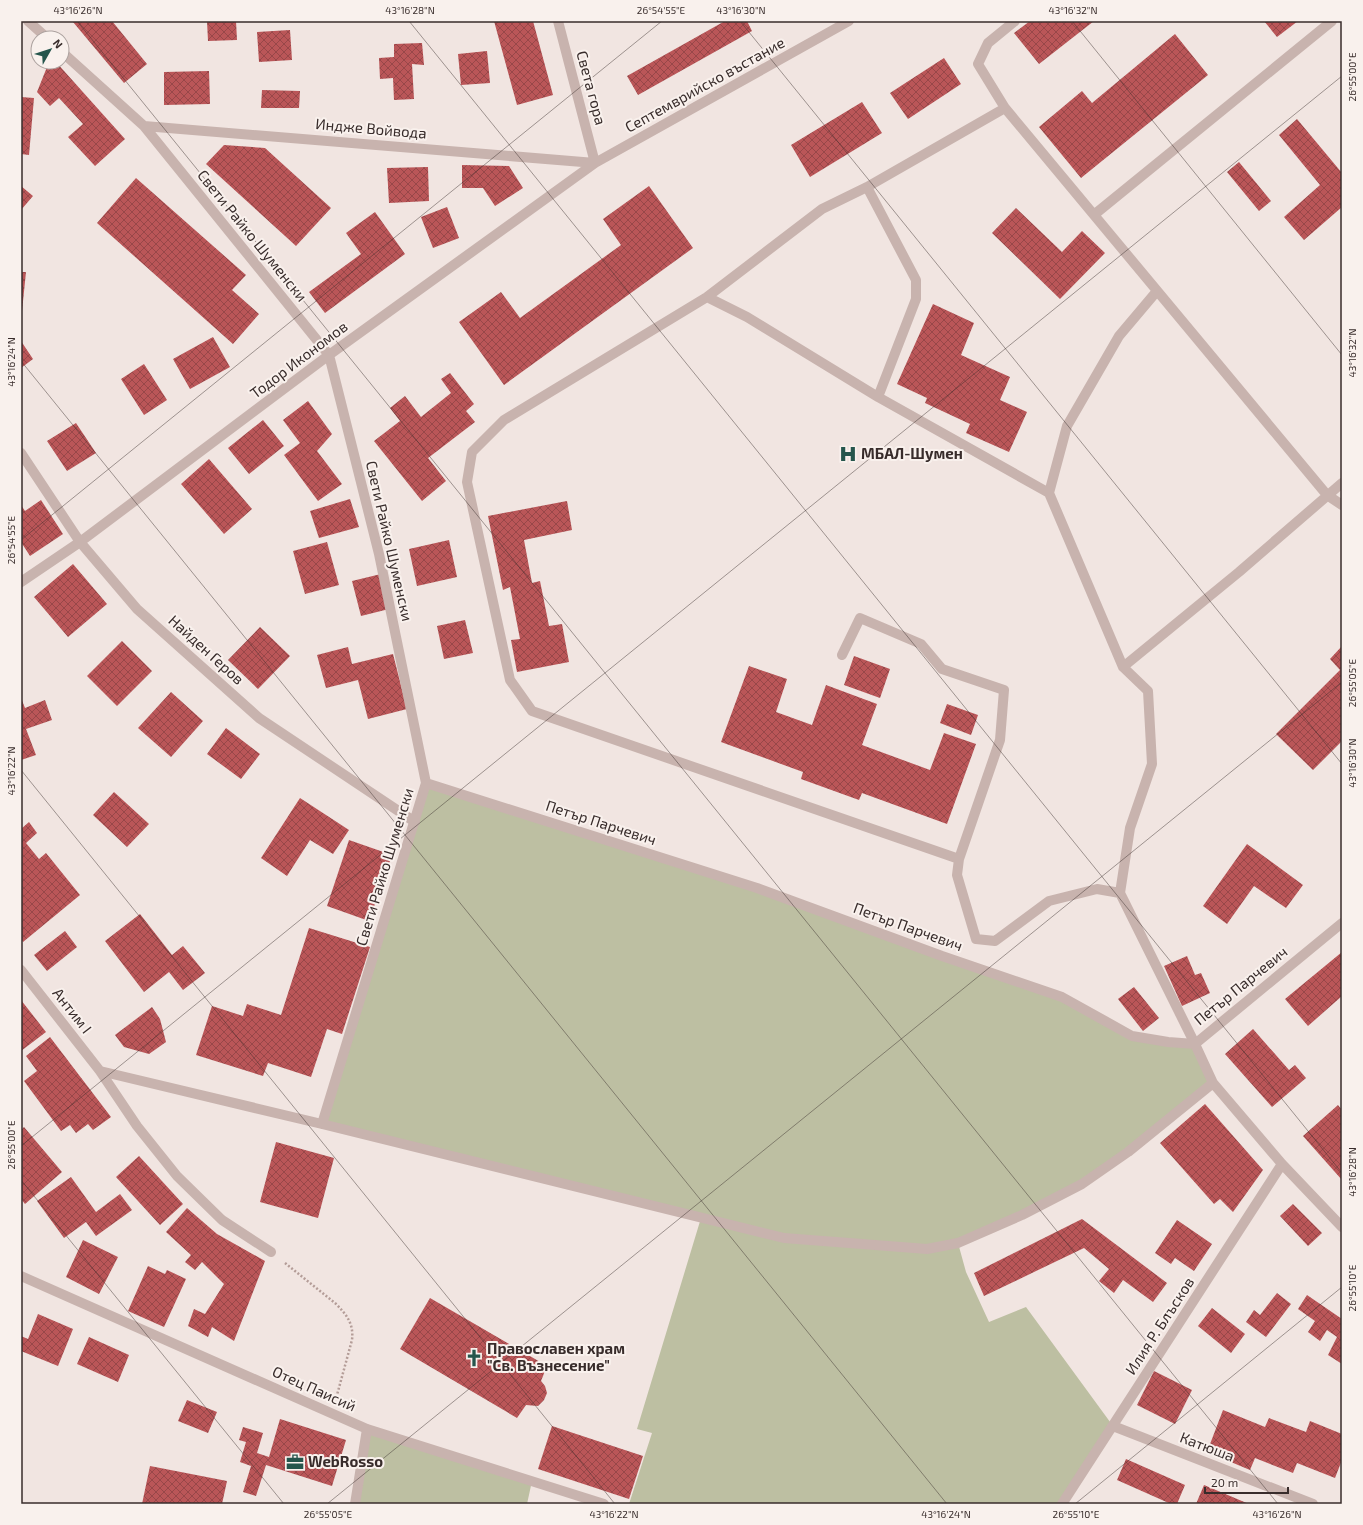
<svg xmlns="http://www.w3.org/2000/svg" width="1363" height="1525" font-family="'Exo 2',sans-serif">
  <defs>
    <pattern id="building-cross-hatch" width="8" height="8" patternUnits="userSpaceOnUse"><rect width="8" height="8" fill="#ba5658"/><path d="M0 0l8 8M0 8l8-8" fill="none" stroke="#984749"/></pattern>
  </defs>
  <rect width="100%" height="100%" fill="#f1e5e1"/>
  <path fill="#bdbfa2" d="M426,783L757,888L1062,997L1132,1036L1195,1044L1213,1083L1082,1184L958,1243L966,1272L989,1322L1026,1307L1113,1426L1062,1504H629L652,1433L637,1429L701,1218L322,1124Z
    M367,1429L532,1481L527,1504H355Z"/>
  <path fill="url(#building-cross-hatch)" d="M74,21H112L147,64L124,83L73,22Z
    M207,21H236L237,40L208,41Z
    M494,21H533L553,95L517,105Z
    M725,21H747L752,31L638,95L627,76Z
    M1030,21H1094L1039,64L1014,33Z
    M1264,21H1298L1277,37Z
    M290,30L292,60L259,62L257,32Z
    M1175,34L1208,75L1081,178L1039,127L1082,91L1092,103Z
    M422,43L424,65L412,64L414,99L394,100L393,78L380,79L379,58L394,57V44Z
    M487,51L490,83L461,85L458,54Z
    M944,58L961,84L908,119L890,93Z
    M49,62H56L125,139L95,166L68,137L83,124L59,98L50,106L37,92Z
    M209,71L210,104L164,105V72Z
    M262,90L300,91L299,108H261Z
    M21,97L34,98L29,155L21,154Z
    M862,102L882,133L810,177L791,145Z
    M1297,119L1342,173V207L1304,240L1284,217L1320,185L1279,135Z
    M224,145L265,148L331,208L296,246L206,164Z
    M1239,162L1271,201L1259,211L1227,172Z
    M462,165L509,166L523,188L495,206L483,188H462Z
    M428,167L429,201L389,203L387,168Z
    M136,178L246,275L232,290L259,314L233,344L97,223Z
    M21,186L33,196L21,210Z
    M649,186L693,248L504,385L459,322L501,292L520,318L621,245L603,219Z
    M447,207L459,238L433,248L421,217Z
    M1016,208L1062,252L1082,231L1105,253L1060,299L992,233Z
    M375,212L405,254L325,313L309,292L361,254L346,233Z
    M21,272H26L22,311H21Z
    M933,304L974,323L961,355L1010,377L1000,400L1027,412L1009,452L966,433L970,424L925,403L927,398L897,384Z
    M213,337L230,367L190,389L173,359Z
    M21,341L33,359L21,368Z
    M144,364L167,400L144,415L121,379Z
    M450,373L474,404L466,411L475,422L428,458L446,481L422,501L374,441L400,421L390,408L405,396L421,417L451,393L441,379Z
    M308,401L332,434L317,451L342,484L318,501L284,455L300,443L283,420Z
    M263,420L284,446L249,474L228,448Z
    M76,423L96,453L67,471L47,441Z
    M209,459L252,509L224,534L181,484Z
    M350,499L359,527L319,538L310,511Z
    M41,500L63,534L30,556L21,542V505L25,511Z
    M567,501L572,530L524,540L532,583L540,581L549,626L562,624L569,662L517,672L511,640L520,639L510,587L503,590L488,516Z
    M449,540L457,577L417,586L409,549Z
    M327,542L339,585L305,594L293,551Z
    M73,564L107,604L68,637L34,597Z
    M381,574L389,609L361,616L352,581Z
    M465,620L473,653L444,659L437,626Z
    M260,627L290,656L258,689L228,660Z
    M122,641L152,671L117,706L87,676Z
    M1342,646V741L1313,770L1276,734L1340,670L1330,659Z
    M348,647L352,664L393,654L407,709L368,719L358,680L326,688L317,655Z
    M854,656L890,669L880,698L844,685Z
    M749,666L787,679L776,712L812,725L826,685L877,704L862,745L930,770L944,733L976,744L947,824L862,793L859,800L801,779L803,772L721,742Z
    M171,692L203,721L171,757L138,728Z
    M21,698L25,708L45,700L52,720L26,729L36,755L21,760Z
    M947,704L978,715L971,735L940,723Z
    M226,728L260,754L241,779L207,754Z
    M114,792L149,824L127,847L93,815Z
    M300,798L349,830L333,854L310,840L287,876L261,858Z
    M29,822L37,833L26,843L39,859L46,853L80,895L23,942L21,939V829Z
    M349,840L392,855L369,921L327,906Z
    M1247,844L1303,885L1286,908L1254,886L1227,924L1203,906Z
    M140,914L172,955L183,946L205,973L183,990L169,972L144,992L105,941Z
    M309,928L370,947L342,1034L327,1029L311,1077L268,1063L263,1076L196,1055L212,1006L243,1016L247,1004L281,1015Z
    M65,931L77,947L47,971L34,955Z
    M1342,952V996L1308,1026L1285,999Z
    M1187,956L1195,975L1201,973L1210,993L1182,1006L1164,966Z
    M1134,987L1159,1018L1143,1031L1118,999Z
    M21,1000L46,1032L21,1051Z
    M152,1007L160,1019L166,1042L149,1054L124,1047L115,1035Z
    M1253,1029L1289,1070L1295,1065L1306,1078L1272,1107L1225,1054Z
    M50,1037L111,1117L93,1130L88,1124L76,1133L70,1125L61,1131L24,1081L37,1071L26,1056Z
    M1205,1104L1263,1170L1233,1212L1220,1199L1214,1204L1160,1143Z
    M1338,1105L1342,1110V1180L1303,1136Z
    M24,1127L62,1172L25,1204L21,1199V1130Z
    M276,1142L334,1158L318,1218L260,1202Z
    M139,1156L183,1204L160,1225L116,1177Z
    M71,1177L96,1212L120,1194L132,1210L96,1236L86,1222L64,1238L37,1201Z
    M1293,1204L1322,1233L1308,1246L1280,1216Z
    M187,1208L217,1234L265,1261L234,1341L212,1327L208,1337L188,1326L194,1309L205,1314L224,1284L202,1262L195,1270L185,1262L191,1255L166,1232Z
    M1082,1219L1167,1283L1153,1302L1123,1280L1114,1293L1099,1281L1109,1269L1084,1248L984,1296L974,1273Z
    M1177,1220L1212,1244L1194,1271L1175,1258L1171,1264L1155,1253Z
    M83,1240L118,1257L99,1294L66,1277Z
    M148,1266L165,1274L167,1270L186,1279L164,1327L128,1311Z
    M1277,1293L1291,1304L1266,1337L1246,1322L1254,1310L1260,1315Z
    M1307,1295L1342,1319L1341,1331L1342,1332V1364L1328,1355L1337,1337L1327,1330L1320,1341L1308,1332L1315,1321L1298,1309Z
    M430,1298L547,1366L541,1381L545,1386L547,1393L544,1400L538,1406L526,1405L517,1418L400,1349Z
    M1212,1308L1245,1334L1231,1353L1198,1326Z
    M38,1314L73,1329L58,1366L21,1351V1336L28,1339Z
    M89,1337L129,1355L118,1382L77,1364Z
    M1154,1371L1192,1390L1175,1424L1137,1405Z
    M187,1400L217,1412L208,1433L178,1421Z
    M1223,1410L1265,1427L1269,1418L1306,1432L1310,1421L1342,1434V1460L1335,1478L1297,1463L1293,1473L1255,1458L1250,1470L1207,1452Z
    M280,1419L346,1440L332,1486L266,1465L256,1496L243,1492L251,1466L240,1462L246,1442L239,1440L243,1427L263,1433L257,1453L269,1457Z
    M552,1426L643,1456L629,1499L538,1469Z
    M1126,1459L1185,1485L1177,1504H1171L1117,1480Z
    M150,1466L227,1481L222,1504H142Z
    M1204,1485L1249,1504H1196Z"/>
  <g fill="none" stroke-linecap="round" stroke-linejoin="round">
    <path stroke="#b49d98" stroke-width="2.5" stroke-dasharray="2 2" stroke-linecap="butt" d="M285,1263L335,1303C346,1314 354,1323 352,1340L337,1395"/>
    <path stroke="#c8b3ae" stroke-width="10" d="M1005,108L978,64L988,43L1015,21
      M867,187L916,280V299L878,397
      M1095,214L1332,21
      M707,297L747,317L878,397L1049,493L1123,667L1148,691L1152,764L1130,828L1120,893L1195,1044
      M1049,493L1067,426L1119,336L1157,291
      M842,655L860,618L921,644L942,669L1004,690L1000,740L959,859
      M1123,667L1239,572L1342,483
      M1120,893L1097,889L1049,901L995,941L976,939L957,875L959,859L532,711L510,680L467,482L472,452L504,420L707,297L822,209L867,187L1005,108L1327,495L1342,505"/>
    <path stroke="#c8b3ae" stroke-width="10" d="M28,21L47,38
      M558,21L595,163
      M62,52L144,126L329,355L379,554L426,783L322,1124
      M144,126L595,163
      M21,453L80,542L137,609L259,718L415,822
      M21,582L80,542L329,355L595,163L849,21
      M426,783L757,888L942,956L1062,997L1132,1036L1168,1042L1195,1044L1342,923
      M21,970L100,1071L137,1126L177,1176L222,1220L271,1252
      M1195,1044L1213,1083L1282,1164L1342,1227
      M100,1071L322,1124L784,1238L927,1249L958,1243L1022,1215L1082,1184L1128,1152L1213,1083
      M21,1276L367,1429L604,1504
      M1113,1426L1313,1504
      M355,1504L367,1429
      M1062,1504L1282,1164"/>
  </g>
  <path fill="none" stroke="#382c2b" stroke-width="1" stroke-opacity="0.45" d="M77,21L1278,1504M409,21L1342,1173M740,21L1342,764M1072,21L1342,355M21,361L947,1504M21,540L662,21M21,770L615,1504M21,1146L1342,76M21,1180L284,1504M327,1504L1342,682M1075,1504L1342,1287"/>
  <defs>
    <g id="hospital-bare" transform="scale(1.38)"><path d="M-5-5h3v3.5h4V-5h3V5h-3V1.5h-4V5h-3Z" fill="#25554c" stroke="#f9f1ed" stroke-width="2.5" paint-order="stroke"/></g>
    <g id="church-bare" transform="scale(1.38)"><path d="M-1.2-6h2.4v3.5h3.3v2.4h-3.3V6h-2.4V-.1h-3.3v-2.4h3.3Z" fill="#25554c" stroke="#f9f1ed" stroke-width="2.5" paint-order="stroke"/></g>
    <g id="office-bare" transform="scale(1.38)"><path d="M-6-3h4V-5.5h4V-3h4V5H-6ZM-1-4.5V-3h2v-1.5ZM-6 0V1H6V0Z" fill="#25554c" stroke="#f9f1ed" stroke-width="2.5" paint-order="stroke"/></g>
  </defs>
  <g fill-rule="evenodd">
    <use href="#hospital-bare" x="848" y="454"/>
    <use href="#church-bare" x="474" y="1358"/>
    <use href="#office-bare" x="295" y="1462"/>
  </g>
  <g text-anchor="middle" stroke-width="4" stroke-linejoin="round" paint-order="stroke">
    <g font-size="15" fill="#382c2b" stroke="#f9f1ed">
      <text transform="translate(705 85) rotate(-29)" y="5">Септемврийско въстание</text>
      <text transform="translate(591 88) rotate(75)" y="5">Света гора</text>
      <text transform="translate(371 129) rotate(5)" y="5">Индже Войвода</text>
      <text transform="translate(252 236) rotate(51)" y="5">Свети Райко Шуменски</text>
      <text transform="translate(299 360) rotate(-37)" y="5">Тодор Икономов</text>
      <text transform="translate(389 541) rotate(77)" y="5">Свети Райко Шуменски</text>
      <text transform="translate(206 650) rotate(42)" y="5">Найден Геров</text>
      <text transform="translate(601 823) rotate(18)" y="5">Петър Парчевич</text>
      <text transform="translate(385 867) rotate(-73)" y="5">Свети Райко Шуменски</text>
      <text transform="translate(908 927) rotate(20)" y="5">Петър Парчевич</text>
      <text transform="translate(1241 986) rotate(-39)" y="5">Петър Парчевич</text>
      <text transform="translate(72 1011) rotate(52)" y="5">Антим I</text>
      <text transform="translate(1160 1326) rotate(-57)" y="5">Илия Р. Блъсков</text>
      <text transform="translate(314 1389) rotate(24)" y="5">Отец Паисий</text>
      <text transform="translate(1207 1447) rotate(21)" y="5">Катюша</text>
    </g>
    <g font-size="15" font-weight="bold" fill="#382c2b" stroke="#f9f1ed" text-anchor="start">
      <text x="861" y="459">МБАЛ-Шумен</text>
      <text x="487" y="1354">Православен храм<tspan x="487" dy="17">"Св. Възнесение"</tspan></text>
      <text x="308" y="1467">WebRosso</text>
    </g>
  </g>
  <rect width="1363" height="1525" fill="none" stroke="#f9f1ed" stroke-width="44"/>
  <g transform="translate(50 50) rotate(51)"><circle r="19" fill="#f9f1ed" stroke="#aca29f"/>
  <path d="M0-3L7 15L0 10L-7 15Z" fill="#25554c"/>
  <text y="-6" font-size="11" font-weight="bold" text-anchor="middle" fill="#382c2b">N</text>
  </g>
  <path d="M1205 1487v6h83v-6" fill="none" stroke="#382c2b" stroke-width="2"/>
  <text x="1211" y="1487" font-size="12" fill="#382c2b" stroke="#f9f1ed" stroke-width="3" paint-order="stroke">20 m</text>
  <rect x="22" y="22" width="1319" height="1481" fill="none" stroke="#382c2b" stroke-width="1.5"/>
  <g font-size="10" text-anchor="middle" fill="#382c2b">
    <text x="78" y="14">43°16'26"N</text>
    <text x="410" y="14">43°16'28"N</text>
    <text x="661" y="14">26°54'55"E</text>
    <text x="741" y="14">43°16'30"N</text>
    <text x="1073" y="14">43°16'32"N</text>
    <text transform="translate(1352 77) rotate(-90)" y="4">26°55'00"E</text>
    <text transform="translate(1352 353) rotate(-90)" y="4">43°16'32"N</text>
    <text transform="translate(11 362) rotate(-90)" y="4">43°16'24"N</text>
    <text transform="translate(11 540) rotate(-90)" y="4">26°54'55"E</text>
    <text transform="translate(1352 683) rotate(-90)" y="4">26°55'05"E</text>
    <text transform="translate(1352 763) rotate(-90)" y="4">43°16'30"N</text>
    <text transform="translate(11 771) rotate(-90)" y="4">43°16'22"N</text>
    <text transform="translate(11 1145) rotate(-90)" y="4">26°55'00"E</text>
    <text transform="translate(1352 1172) rotate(-90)" y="4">43°16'28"N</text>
    <text transform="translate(1352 1288) rotate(-90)" y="4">26°55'10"E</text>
    <text x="328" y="1518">26°55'05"E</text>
    <text x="614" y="1518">43°16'22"N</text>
    <text x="946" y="1518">43°16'24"N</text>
    <text x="1076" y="1518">26°55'10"E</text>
    <text x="1277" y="1518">43°16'26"N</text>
  </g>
</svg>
